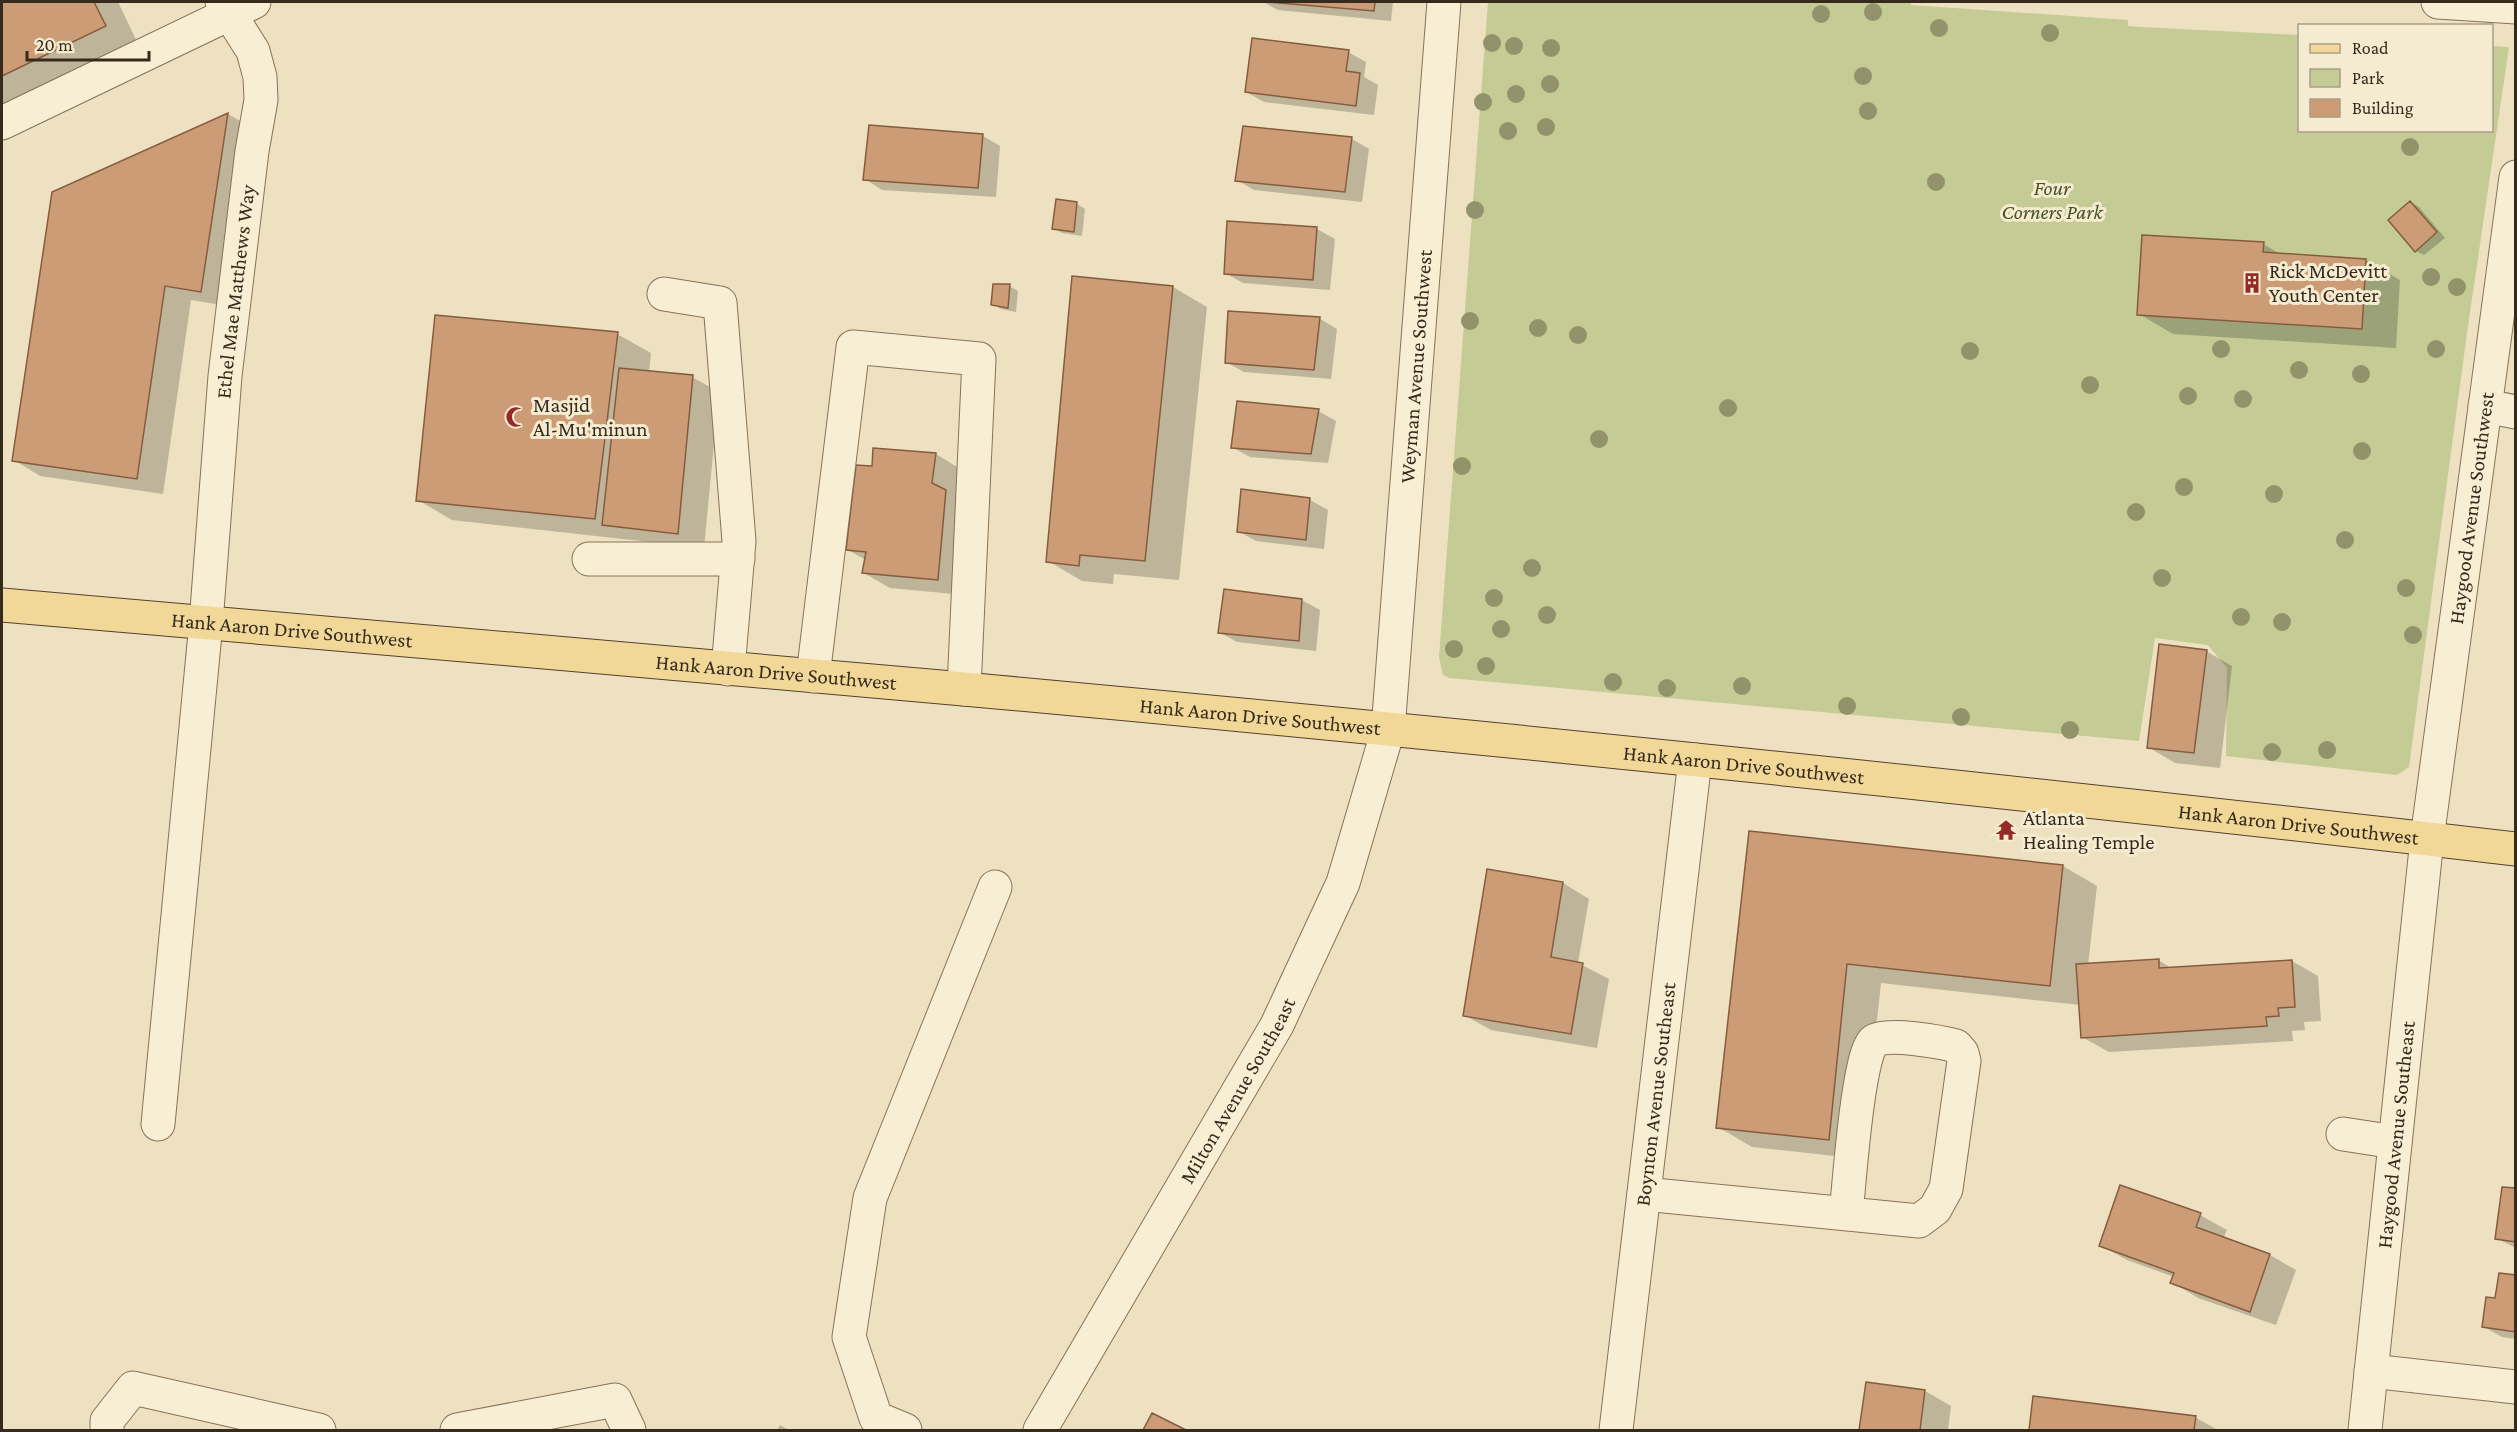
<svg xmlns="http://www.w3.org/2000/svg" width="2517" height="1432" font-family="'Crimson Pro',serif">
  <rect width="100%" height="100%" fill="#eee1c1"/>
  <path fill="#c4cb95" d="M1488,2H1911V5L2128,20V26L2142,27L2299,35L2300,130H2492V46L2509,47L2467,333L2409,767L2397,775L2226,756L2227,668L2208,645L2155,638L2139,741L1449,678L1443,675L1439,657Z"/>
  <path fill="#0003" d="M2,2H118L139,46L2,111Z
    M1263,2H1393L1391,21L1278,10Z
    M1348,52L1366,62L1364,77L1378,85L1374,115L1264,102L1246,92Z
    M228,114L254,129L227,306L191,300L163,494L40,476L14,460Z
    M983,136L1000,146L996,197L882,190L865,179Z
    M1352,139L1369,149L1362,202L1254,190L1237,180Z
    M1057,200L1077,204L1085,209L1082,236L1062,233L1054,228Z
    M2411,202L2419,207L2445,238L2424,255L2416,251Z
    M1317,229L1335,239L1330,290L1243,283L1225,273Z
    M2263,244L2282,255L2366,260L2400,280L2396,348L2173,334L2139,314Z
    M1009,286L1018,291L1016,312L1001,309L993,304Z
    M1173,287L1207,307L1179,580L1114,574L1113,584L1082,581L1048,561Z
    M1319,318L1337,329L1331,379L1244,372L1226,362Z
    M617,334L651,353L649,372L692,377L719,392L704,548L452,520L418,500Z
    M1318,411L1336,421L1328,463L1250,457L1232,447Z
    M936,454L962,470L964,595L890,588L864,573L866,560L848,550L873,468Z
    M1242,491L1310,500L1328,510L1324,549L1256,541L1238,531Z
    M1302,600L1320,610L1316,651L1237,642L1219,632Z
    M2206,651L2232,666L2220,768L2175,763L2148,747Z
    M1750,833L2063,866L2097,886L2088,965L2158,960L2173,969L2292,961L2318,976L2321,1021L2304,1022L2305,1030L2292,1031L2293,1041L2109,1052L2082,1037L2080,1005L1881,983L1862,1159L1752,1147L1718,1127Z
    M1488,871L1563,883L1589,899L1578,963L1609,979L1597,1048L1491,1030L1464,1015Z
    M2121,1187L2200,1215L2227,1230L2223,1239L2270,1255L2296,1270L2276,1325L2198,1298L2172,1282L2174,1277L2127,1260L2100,1245Z
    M2516,1190V1248L2496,1238Z
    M2516,1277V1339L2502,1337L2484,1327L2496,1300Z
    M1867,1383L1925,1391L1951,1406L1948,1430H1860Z
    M2035,1398L2196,1418L2218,1430H2031Z
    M1153,1415L1183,1430H1145Z
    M780,1425L789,1430H777Z"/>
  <path fill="#cc9c76" stroke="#865c3e" stroke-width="1.5" d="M2,2H94L106,26L2,76Z
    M1267,2H1375L1374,11Z
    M1252,38L1349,50L1346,71L1360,73L1356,106L1245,92Z
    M228,113L201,292L165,286L137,479L12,461L52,192Z
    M869,125L983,134L978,188L863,180Z
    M1243,126L1352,137L1345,192L1235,181Z
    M1056,199L1077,202L1074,232L1052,229Z
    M2410,201L2437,232L2415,252L2388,220Z
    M1227,221L1317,227L1313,280L1224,274Z
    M2142,235L2264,242L2263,252L2366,259L2362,329L2137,315Z
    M1072,276L1173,286L1145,561L1080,555L1079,566L1046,562Z
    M993,284H1010L1008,308L991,305Z
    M1228,311L1320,317L1314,370L1225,363Z
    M435,315L618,332L595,519L416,501Z
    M619,368L693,375L678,534L602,525Z
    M1237,401L1319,409L1311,454L1231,448Z
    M873,448L936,453L932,483L946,490L938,580L862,573L866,552L846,550L856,465L872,466Z
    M1241,489L1310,498L1306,540L1237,532Z
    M1224,589L1302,599L1299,641L1218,633Z
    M2159,644L2207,650L2194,753L2147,748Z
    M1749,831L2063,865L2050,986L1847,964L1829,1140L1716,1128Z
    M1487,869L1563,882L1551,957L1583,963L1571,1034L1463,1016Z
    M2159,959V968L2292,960L2295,1007L2278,1008L2279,1016L2266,1017L2267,1026L2081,1038L2076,964Z
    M2120,1185L2201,1213L2196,1227L2270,1254L2250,1312L2170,1283L2174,1273L2099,1246Z
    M2502,1187L2516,1188V1242L2495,1239Z
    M2499,1273L2516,1275V1332L2482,1327L2486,1297L2495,1298Z
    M1866,1382L1925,1390L1920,1430H1859Z
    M2033,1396L2196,1416L2194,1430H2029Z
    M1152,1413L1186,1430H1143Z"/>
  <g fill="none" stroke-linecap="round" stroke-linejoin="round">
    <g stroke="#877258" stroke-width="35">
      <g id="minor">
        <path d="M2438,2L2516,7"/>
        <path d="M2,123L254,2"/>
        <path d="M664,294L720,303L739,541L728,669"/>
        <path d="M2485,406L2516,412"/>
        <path d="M589,559H738"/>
        <path d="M813,676L853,347L979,359L964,689"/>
        <path id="s1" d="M158,1124L206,623L225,376L252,151L261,100L260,77L253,51L222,2"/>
        <path d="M2343,1134L2395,1142"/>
        <path d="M1644,1194L1919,1221L1935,1209L1946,1189L1964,1061L1962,1053L1956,1046C1941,1042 1886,1032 1874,1041C1858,1053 1849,1187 1846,1214"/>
        <path d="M2371,1371L2516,1387"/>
        <path d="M107,1430V1421L133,1388L319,1430"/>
        <path d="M457,1430L615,1400L629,1430"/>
        <path d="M905,1430L876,1418L849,1337L870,1198L995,887"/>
        <path id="s2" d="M1040,1430L1277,1025L1343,883L1388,730L1444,2"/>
        <path id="s3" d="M1616,1430L1695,760"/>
        <path id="s4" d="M2365,1430L2427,839L2516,177"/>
      </g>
    </g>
    <g stroke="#54402d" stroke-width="35">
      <g id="major">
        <path id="s5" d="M2,605C326,633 651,661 975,690C1489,737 2003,790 2516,849"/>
      </g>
    </g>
    <use href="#minor" stroke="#f8eed4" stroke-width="33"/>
    <use href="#major" stroke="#f1d898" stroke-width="33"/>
  </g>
  <g fill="#92936a">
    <circle cx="1873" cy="12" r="9"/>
    <circle cx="1821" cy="14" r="9"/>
    <circle cx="1939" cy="28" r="9"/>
    <circle cx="2050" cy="33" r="9"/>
    <circle cx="1492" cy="43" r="9"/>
    <circle cx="1514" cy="46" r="9"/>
    <circle cx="1551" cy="48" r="9"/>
    <circle cx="1863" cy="76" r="9"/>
    <circle cx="1550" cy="84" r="9"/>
    <circle cx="1516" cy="94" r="9"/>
    <circle cx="1483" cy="102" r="9"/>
    <circle cx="1868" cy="111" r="9"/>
    <circle cx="1546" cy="127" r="9"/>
    <circle cx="1508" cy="131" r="9"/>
    <circle cx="2410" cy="147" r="9"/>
    <circle cx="1936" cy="182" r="9"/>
    <circle cx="1475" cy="210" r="9"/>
    <circle cx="2431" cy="277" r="9"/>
    <circle cx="2457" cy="287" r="9"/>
    <circle cx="1470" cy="321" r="9"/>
    <circle cx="1538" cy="328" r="9"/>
    <circle cx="1578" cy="335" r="9"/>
    <circle cx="2221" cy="349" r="9"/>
    <circle cx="2436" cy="349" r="9"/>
    <circle cx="1970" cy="351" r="9"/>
    <circle cx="2299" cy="370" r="9"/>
    <circle cx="2361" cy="374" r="9"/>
    <circle cx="2090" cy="385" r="9"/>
    <circle cx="2188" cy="396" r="9"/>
    <circle cx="2243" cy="399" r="9"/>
    <circle cx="1728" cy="408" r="9"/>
    <circle cx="1599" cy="439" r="9"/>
    <circle cx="2362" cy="451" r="9"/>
    <circle cx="1462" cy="466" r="9"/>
    <circle cx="2184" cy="487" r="9"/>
    <circle cx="2274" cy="494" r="9"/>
    <circle cx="2136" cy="512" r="9"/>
    <circle cx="2345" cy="540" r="9"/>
    <circle cx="1532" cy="568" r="9"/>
    <circle cx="2162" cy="578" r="9"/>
    <circle cx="2406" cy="588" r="9"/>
    <circle cx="1494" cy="598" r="9"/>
    <circle cx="1547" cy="615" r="9"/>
    <circle cx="2241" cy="617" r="9"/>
    <circle cx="2282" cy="622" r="9"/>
    <circle cx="1501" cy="629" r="9"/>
    <circle cx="2413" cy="635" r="9"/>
    <circle cx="1454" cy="649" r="9"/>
    <circle cx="1486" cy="666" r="9"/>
    <circle cx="1613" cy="682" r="9"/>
    <circle cx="1742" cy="686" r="9"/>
    <circle cx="1667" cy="688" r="9"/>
    <circle cx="1847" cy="706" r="9"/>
    <circle cx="1961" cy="717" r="9"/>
    <circle cx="2070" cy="730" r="9"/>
    <circle cx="2327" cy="750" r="9"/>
    <circle cx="2272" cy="752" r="9"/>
  </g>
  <defs>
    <g id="building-bare" transform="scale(1.62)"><path d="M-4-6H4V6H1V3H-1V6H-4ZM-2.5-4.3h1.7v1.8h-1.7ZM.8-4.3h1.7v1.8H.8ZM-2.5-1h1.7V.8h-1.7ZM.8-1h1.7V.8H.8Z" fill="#952b29" stroke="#f5ebd0" stroke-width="2.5" paint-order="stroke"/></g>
    <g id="mosque-bare" transform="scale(1.62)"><path d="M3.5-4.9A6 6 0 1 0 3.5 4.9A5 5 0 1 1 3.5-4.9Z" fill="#952b29" stroke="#f5ebd0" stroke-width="2.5" paint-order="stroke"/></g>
    <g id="temple-bare" transform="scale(1.62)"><path d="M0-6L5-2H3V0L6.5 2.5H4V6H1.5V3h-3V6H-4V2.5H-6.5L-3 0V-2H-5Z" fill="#952b29" stroke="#f5ebd0" stroke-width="2.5" paint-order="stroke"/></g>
  </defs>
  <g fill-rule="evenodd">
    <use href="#building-bare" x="2252" y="283"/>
    <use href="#mosque-bare" x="516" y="417"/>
    <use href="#temple-bare" x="2006" y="830"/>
  </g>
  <g text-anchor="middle" stroke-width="6" stroke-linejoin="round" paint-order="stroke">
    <g font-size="21" font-style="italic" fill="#465323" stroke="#f5ebd0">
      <text x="2052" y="195">Four<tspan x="2052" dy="24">Corners Park</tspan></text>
    </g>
    <g font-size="21" fill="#362a1d" stroke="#f5ebd0" text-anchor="start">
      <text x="2269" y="278">Rick McDevitt<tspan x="2269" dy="24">Youth Center</tspan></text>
      <text x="533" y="412">Masjid<tspan x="533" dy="24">Al-Mu'minun</tspan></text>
      <text x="2023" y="825">Atlanta<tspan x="2023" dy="24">Healing Temple</tspan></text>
    </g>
    <g font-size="21" fill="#362a1d" stroke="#f5ebd0">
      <text dy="7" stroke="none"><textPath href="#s1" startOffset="836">Ethel Mae Matthews Way</textPath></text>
      <text dy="7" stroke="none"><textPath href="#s2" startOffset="1150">Weyman Avenue Southwest</textPath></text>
      <text dy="7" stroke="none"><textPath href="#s4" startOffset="928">Haygood Avenue Southwest</textPath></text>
      <text dy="7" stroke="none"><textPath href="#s5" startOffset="291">Hank Aaron Drive Southwest</textPath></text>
      <text dy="7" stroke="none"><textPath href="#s5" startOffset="777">Hank Aaron Drive Southwest</textPath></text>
      <text dy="7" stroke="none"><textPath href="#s5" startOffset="1263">Hank Aaron Drive Southwest</textPath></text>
      <text dy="7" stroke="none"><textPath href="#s5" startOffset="1749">Hank Aaron Drive Southwest</textPath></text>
      <text dy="7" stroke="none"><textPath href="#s5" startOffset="2307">Hank Aaron Drive Southwest</textPath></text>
      <text dy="7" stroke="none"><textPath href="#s2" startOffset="393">Milton Avenue Southeast</textPath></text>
      <text dy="7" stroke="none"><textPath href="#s3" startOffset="338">Boynton Avenue Southeast</textPath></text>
      <text dy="7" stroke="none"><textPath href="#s4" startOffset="297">Haygood Avenue Southeast</textPath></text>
    </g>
  </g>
  <rect width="2517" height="1432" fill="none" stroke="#362a1d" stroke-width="6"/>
  <rect x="2298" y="24" width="195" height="108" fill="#f5ebd0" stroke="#a99e88" stroke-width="1.5"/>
  <rect x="2310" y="44" width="30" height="9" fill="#f1d898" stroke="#a99e88" stroke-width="1.5"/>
  <text x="2352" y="54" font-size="18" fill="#362a1d">Road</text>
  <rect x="2310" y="69" width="30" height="18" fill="#c4cb95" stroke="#a99e88" stroke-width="1.5"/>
  <text x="2352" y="84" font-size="18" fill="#362a1d">Park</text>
  <rect x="2310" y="99" width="30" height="18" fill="#cc9c76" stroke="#a99e88" stroke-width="1.5"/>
  <text x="2352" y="114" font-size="18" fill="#362a1d">Building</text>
  <path d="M27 51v9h122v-9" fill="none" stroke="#362a1d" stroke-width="3"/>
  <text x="36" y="51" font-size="18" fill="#362a1d" stroke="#f5ebd0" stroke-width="4.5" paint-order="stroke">20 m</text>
</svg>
